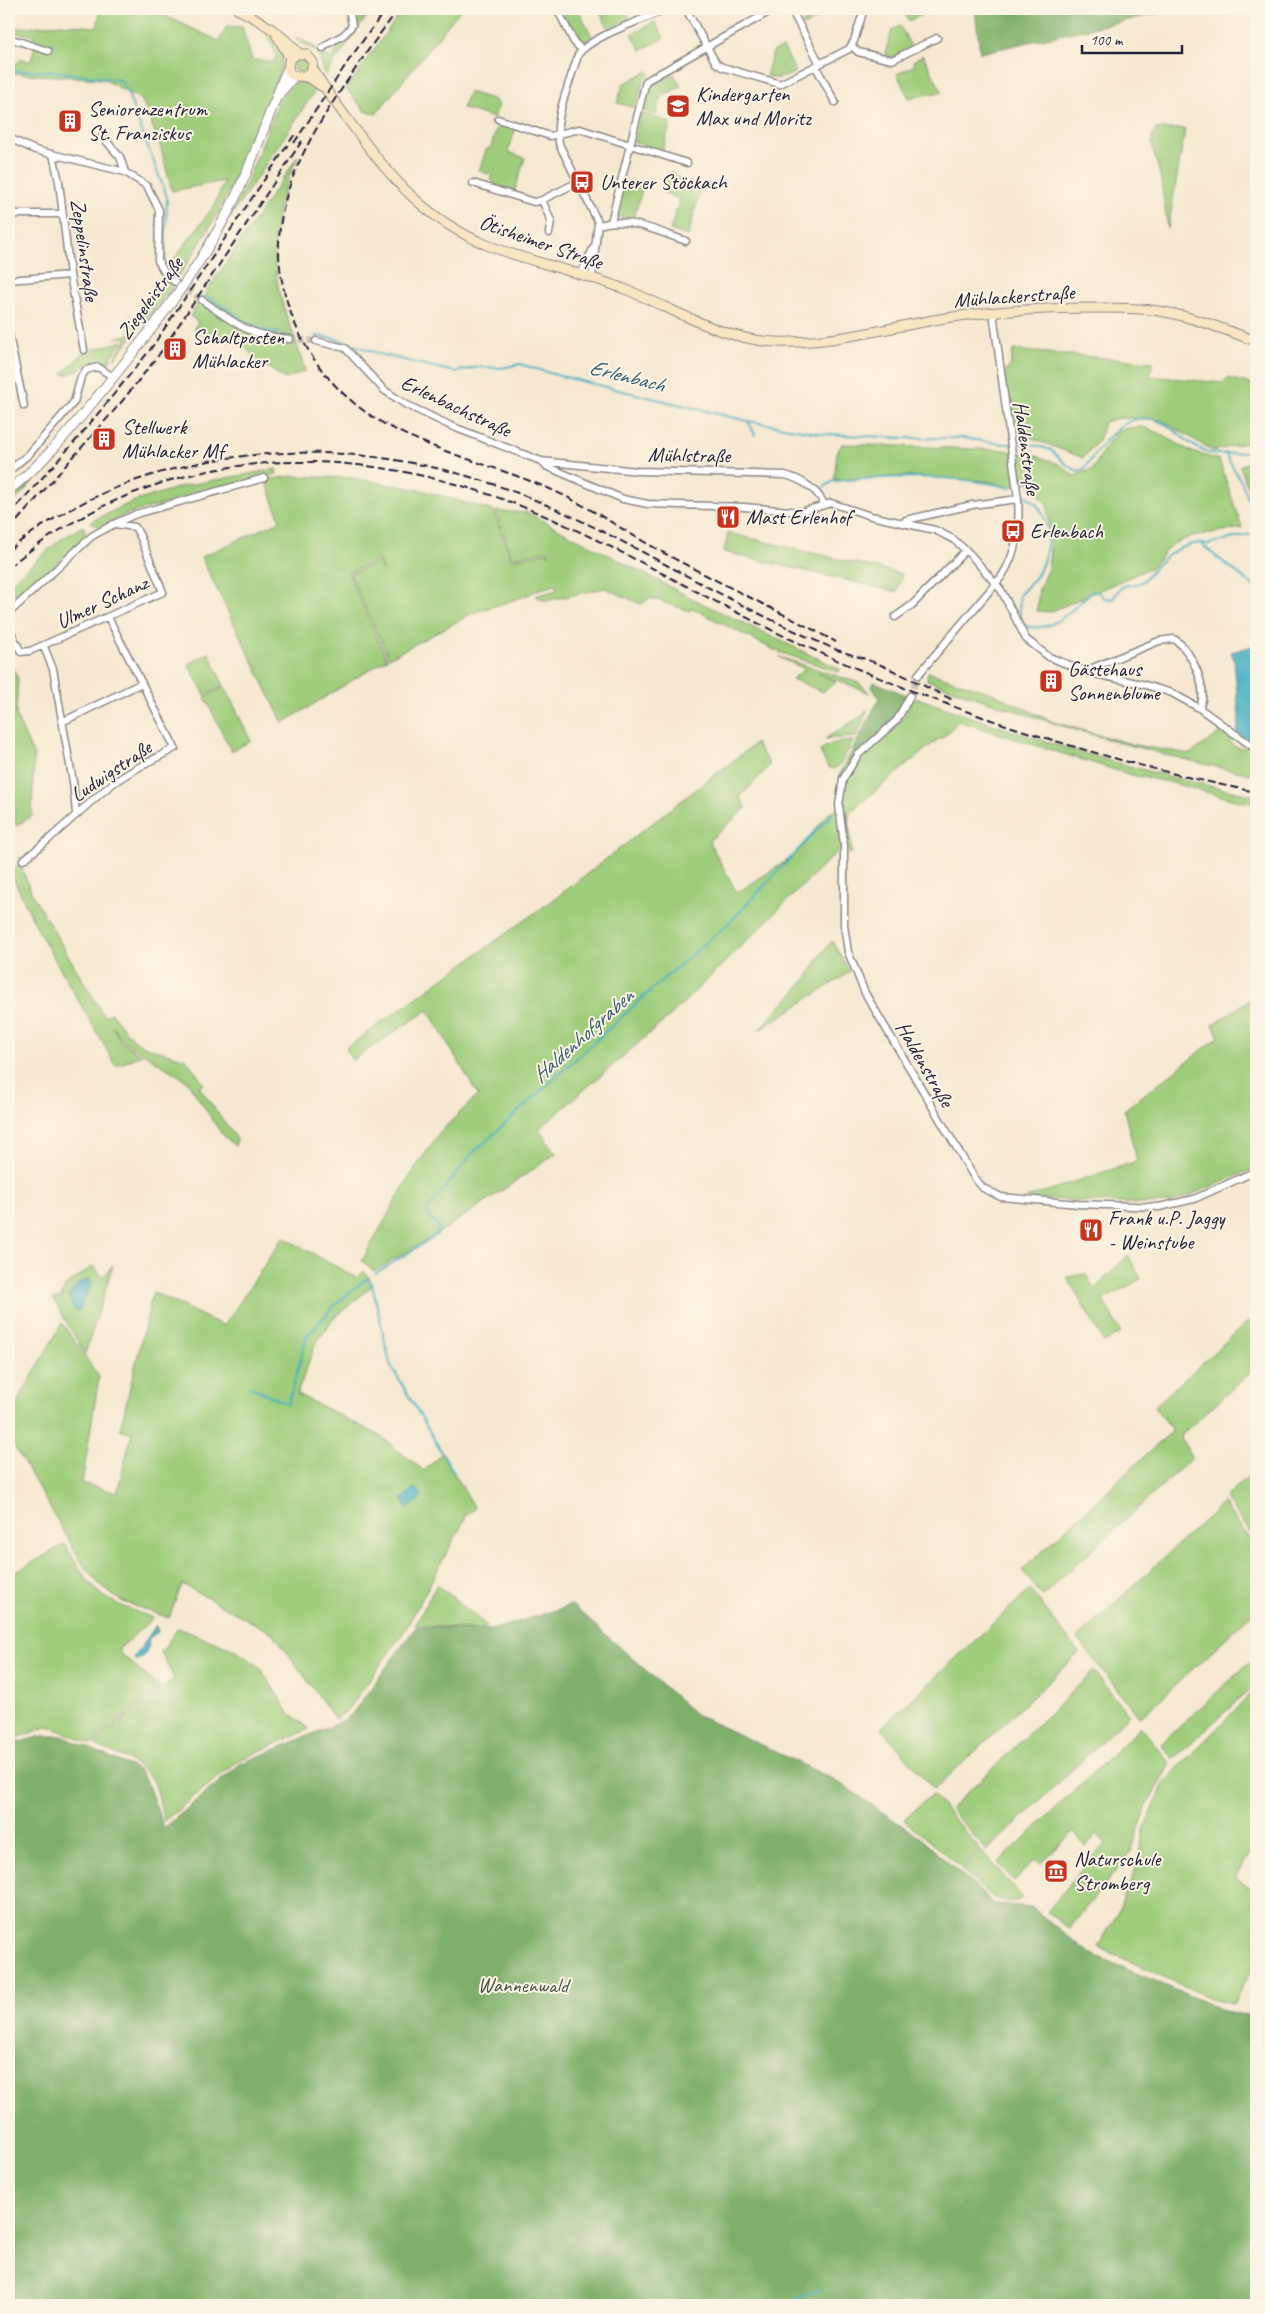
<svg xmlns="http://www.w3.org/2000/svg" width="1265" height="2314" font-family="Caveat,sans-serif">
  <rect width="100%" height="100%" fill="#fcf5e5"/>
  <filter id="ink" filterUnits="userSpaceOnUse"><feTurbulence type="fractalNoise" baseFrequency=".02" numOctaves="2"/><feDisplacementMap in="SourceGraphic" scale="10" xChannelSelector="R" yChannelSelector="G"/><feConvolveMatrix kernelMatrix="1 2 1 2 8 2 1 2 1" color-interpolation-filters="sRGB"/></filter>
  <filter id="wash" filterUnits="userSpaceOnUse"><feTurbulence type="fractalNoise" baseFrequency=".0096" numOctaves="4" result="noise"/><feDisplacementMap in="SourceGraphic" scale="20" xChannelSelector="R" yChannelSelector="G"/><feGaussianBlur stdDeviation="1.12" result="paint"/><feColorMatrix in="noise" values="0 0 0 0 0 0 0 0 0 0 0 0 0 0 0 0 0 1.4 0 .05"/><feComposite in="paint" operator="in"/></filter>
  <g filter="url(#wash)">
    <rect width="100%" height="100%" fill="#f7e9d1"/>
    <path fill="#9fcd7b" stroke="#60785b" d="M101,9H151L219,41L227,26L242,27L252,60L274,62L276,55L266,33L267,31C280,41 285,58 280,72L257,130L249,138L251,140C233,189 208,233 179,276L174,268V259L214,206L224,181L172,191L160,145L142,100L103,79L9,73V64H16L22,58L30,62L34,51V35L9,32V29L61,24L97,27Z
      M366,9H372L325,76L319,55L314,50L295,39L297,37L316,48L323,57L326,55L331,58L337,50L332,45L348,36Z
      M403,9H461L376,114L365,111L346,89Z
      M575,9H578L593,38L584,43L577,42L581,38L578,32L573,34L563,15Z
      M598,9H625L630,19L609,29Z
      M794,9H837L803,26L802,24L806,21L802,13L797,15Z
      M902,9H923L925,13L909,21Z
      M655,22L664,38L641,50L632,34Z
      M900,26L912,48L894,57H884L892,30Z
      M783,47L796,72C784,78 778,80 766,76L773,52Z
      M923,55L942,92L909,98L897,74L915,65L913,61Z
      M293 65a8 8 0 1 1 16 0a8 8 0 1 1-16 0Z
      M648,71L650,75L644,79L636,108L617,103L623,84Z
      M674,74L681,86L660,98L656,115L642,110L649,83L655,80L658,84Z
      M293,83H309L317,88L228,221L247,182L281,96Z
      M469,92L495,100L498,106L494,118L462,108Z
      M641,113L671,123L662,151L634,142Z
      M498,123L516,128L508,152L525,158L514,193L493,187L495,182L490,180L492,175L479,171L486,150L491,147Z
      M1156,129H1185L1168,229L1160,174L1152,146V135Z
      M298,156C275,203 267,254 283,305C290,327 299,348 305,371L285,379L259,361L236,339L214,342L194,328L198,322L190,316Z
      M671,171L682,181L701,187L688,236L670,230L680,199L664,193Z
      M624,181L643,187L633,219L615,216Z
      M169,281L174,283L170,290L114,359L126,339L124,337L115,338L131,334L128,319L145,314L143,306L150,304L163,282Z
      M123,341L111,357L110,362C86,359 87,369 66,375L63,373L84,352Z
      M1013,350L1153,362L1150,376L1223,383L1227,378L1256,385V444L1244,443L1213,451L1162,420L1119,418L1104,422L1099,440L1083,458L1029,437H1012L1004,372L1010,367Z
      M1140,426L1159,433L1192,452L1219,460L1242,528L1192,536L1171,545L1152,567L1050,612L1037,611L1039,589L1048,568L1050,552V530L1047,504L1029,482L1011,487L986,481L906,476L834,480L837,453L842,444L1004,450L1037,456L1059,464L1074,476L1093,469L1107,444L1119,430Z
      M67,442L18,498L9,507V496L36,474Z
      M1256,458V511L1240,466Z
      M276,469L277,474L127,514L98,527L90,522L132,502L183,486Z
      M292,476L351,478L421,490L494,511L511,560L548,552L549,555L548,550L512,558L496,511L528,513L695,600L840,669L839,672L776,651L692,608L690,611L650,598L641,604L605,588L546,601L535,596L557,590L556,585L540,589L523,597L475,612L389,658L350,574L379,562L382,570L378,560L348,573L387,659L283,723L201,557L280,521L266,480Z
      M83,526L86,533L81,542L9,606V584L60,540Z
      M728,533L902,574L897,592L724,552Z
      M209,653L224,686L205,695L188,664Z
      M779,657L859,683L870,693L818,673L836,682L823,692L792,679L805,669Z
      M9,662L18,678L16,716L34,756L32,816L16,826L9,774Z
      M928,672L992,693L1053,722L1135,745L1190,754L1224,730L1233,746L1243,748L1248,746L1256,752V775C1143,753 1035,719 927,680Z
      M225,687L251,741L231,751L205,697Z
      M913,699H920C1030,739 1141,773 1256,796V804L1239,801L1169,782L1131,775L958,721L944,737L937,740L850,812L849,818L852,853L849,854C846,834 838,808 843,789C851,758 880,744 900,722C906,716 909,706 913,699Z
      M868,709L856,737L825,739L863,715Z
      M853,741L840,765L833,769L827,766L820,751C829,742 840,742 853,741Z
      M756,743L770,765L740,797L746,808L709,841L737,893L792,857L831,811L837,809L841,848L671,1015L539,1129L556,1154L445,1229L374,1271L362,1261L405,1184L439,1133L478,1095L428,1010L352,1060L346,1048L557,897Z
      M20,864L33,896L104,1016L111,1013L131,1037L143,1046L186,1059L204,1084L199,1087L237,1139L235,1146L221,1133L187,1081L124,1041L112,1026L122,1042L142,1055L116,1066L39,932L9,870Z
      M832,941L850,972L759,1030L808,977L819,957Z
      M1256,995V1168L1171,1203L1138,1204L1026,1198L1137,1161L1124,1110L1219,1037L1213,1025Z
      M283,1237L357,1278L364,1271L370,1279L371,1287L333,1319L315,1345L297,1394L379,1435L424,1471L442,1453L475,1508L468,1515H464L465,1519L405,1630L348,1710L335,1719L274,1634L182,1584L169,1618L121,1601L103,1588L85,1568L9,1437V1417L62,1323L99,1377L82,1483L117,1493L132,1433L120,1429L153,1292L224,1326Z
      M1128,1255L1141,1279L1103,1300L1121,1333L1104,1342L1067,1277L1086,1274L1094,1289Z
      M113,1265L85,1354L53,1299L61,1298L65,1286L93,1266L103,1277Z
      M1256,1314V1367L1180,1436L1192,1458L1042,1596L1022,1570L1173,1430L1154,1407Z
      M1256,1469V1540L1225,1498Z
      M1223,1503L1256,1547V1610L1140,1718L1077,1638Z
      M65,1544C75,1561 84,1579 99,1592C113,1605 135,1611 153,1618L119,1649L120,1653L160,1688L91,1744L49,1726L9,1741V1576Z
      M437,1584L487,1626L482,1630L415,1625Z
      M1030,1589L1079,1653L934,1790L881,1728Z
      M178,1628L235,1650L259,1666L289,1713L309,1729L238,1761L164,1821C160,1810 160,1796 155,1786C143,1762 117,1755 94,1744L174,1679L161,1652Z
      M1256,1656V1684L1173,1759L1161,1744Z
      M1094,1671L1129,1715L987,1851L950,1809Z
      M1256,1689V1850L1253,1849L1235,1878L1256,1892V1961L1234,2004L1214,2000L1098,1947L1117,1914L1135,1871L1144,1830L1165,1781Z
      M1141,1727L1169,1762V1766L1148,1803L1131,1852L1069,1929L1047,1912L1090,1859L1106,1844L1097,1834L1085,1847L1074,1831L1040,1864L1035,1859L1014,1881L998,1863Z
      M932,1794L980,1849L961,1868L946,1854L904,1820Z
      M981,1850L1023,1898C1001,1912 976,1883 962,1870Z"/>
    <path fill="#7fb06b" stroke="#506953" d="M975,9H1177L980,53Z
      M874,682L907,695L891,723L842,777L839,776L879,699L872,687Z
      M572,1605L695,1714L835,1780L922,1839L994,1904L1031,1907L1089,1953L1230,2013L1256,2016V2305H9V1745L42,1736H62L139,1770L149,1788L164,1828L240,1764L339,1723L351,1715L416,1627L492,1630Z"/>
    <path fill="#44b0c2" stroke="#33697e" d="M1256,645V746L1237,733L1239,719L1234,660L1231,652Z
      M89,1279L92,1283L79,1311L74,1310L68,1296L79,1283Z
      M413,1488L418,1490L422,1496L418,1501L408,1508L402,1499Z
      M156,1625L158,1632L148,1639L149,1646L143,1657L136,1661L134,1658Z"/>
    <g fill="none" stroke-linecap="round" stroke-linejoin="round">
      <path stroke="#44b0c2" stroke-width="2" d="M9,71H51L120,80L126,89L167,197L165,260L168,270L176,277
        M205,295L259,329L279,333
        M315,336L333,338L383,355L455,372L478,367L502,368L520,364L556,375L748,421L825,434L904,438H963L1003,444H1031L1051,450L1068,466L1078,471L1084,469C1103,444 1127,403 1165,424C1181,433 1192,449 1210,453C1221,456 1245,452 1256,450
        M748,421L755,435
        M1225,453L1242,483L1256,518
        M806,479L818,487
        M824,487L833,481C891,477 953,473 1010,488
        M1022,494C1053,509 1052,544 1039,572C1034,582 1025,587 1019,596L1020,616L1025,626C1053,634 1074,608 1092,591L1100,593L1104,598L1113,599C1126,576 1128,591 1143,581C1148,577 1152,570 1156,566C1168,553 1190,540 1208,544L1256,533
        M1202,544C1219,561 1238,572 1256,588
        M376,1273L437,1235L439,1227L427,1214L428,1209L472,1154L660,982L729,923L833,813
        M249,1386L288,1404L307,1336L334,1306L367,1278L372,1284L390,1364L454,1473
        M783,2305L820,2289"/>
    </g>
  </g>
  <g filter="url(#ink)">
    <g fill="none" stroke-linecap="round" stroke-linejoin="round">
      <path stroke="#ccc1b3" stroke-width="6" stroke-dasharray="6 3" stroke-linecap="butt" d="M180,285L202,300
        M290,339L316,341
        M910,696L918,675"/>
      <g stroke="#8c8686" stroke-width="9">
        <path id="minor" d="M557,9L574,42L582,50
          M686,9L716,63L722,67L780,84L849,49L854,41L864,9
          M791,9L820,64
          M9,38L48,51
          M852,46L858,52L892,60L937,38
          M323,48C334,37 343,40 352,25L349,9
          M816,67L835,102
          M498,119L550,136L580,129L687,163
          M102,136L120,157L125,172
          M9,138L35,150L125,172L147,186L159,210L158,261L166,275L175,282
          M53,154L59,182L70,275L84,350
          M473,183L534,202L542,200L578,182
          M542,200L551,221L549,233
          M9,214H62
          M611,222L646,81L774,9
          M599,225C628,216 659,232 686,241
          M580,275L595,245
          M592,278L598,222L560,146C551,123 571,80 578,55L582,50C602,32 640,22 665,9
          M9,280L70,275
          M202,300C235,323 248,336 290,339
          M9,335L24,406
          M316,341L345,348L384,390L405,404L451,426L541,461L638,471L785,475C801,479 817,489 824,504
          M541,461L546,466L623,499L648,504L744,507L801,512L831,503L871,516L935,530L953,539L970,554L1001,590L1026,639L1049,657L1090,673L1142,684L1172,693L1199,708L1256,749
          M9,471L29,454L74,402L81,377L86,370L98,367L113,377
          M905,522L906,520L972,505L1018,499
          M9,613L92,536L114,524L136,514L264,478
          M895,617L912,605L966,550
          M9,628L21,652L30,651L163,592L140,536L135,527L115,524
          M44,647L53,669L73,782L76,813
          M1090,673V669L1159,641L1174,639C1191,649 1210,690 1199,708
          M918,675L1002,576C1017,552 1020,527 1018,499L993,312
          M910,696L897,720L858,755L843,779L839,805L844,845V925L848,952L865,993L974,1177L983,1188L1001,1197L1078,1204L1159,1207L1194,1199L1256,1171
          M62,722L142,683
          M23,860C56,836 82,807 115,782C133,769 155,759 175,748L108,617"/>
      </g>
      <g stroke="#8c8686" stroke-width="11">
        <path id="tertiary" d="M279,94L294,76
          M9,490C43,464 70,430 97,397C148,335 200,270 235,198C250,167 261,135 274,103C279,91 282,80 288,69"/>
      </g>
      <g stroke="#8c8686" stroke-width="11">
        <path id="secondary" d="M237,9C262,21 280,33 299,53
          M277,36L290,58
          M313,69C325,90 340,109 355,129C392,180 427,220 487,245C533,263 581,272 627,290C674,309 723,340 775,342C834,344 889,327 946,318C997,310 1047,308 1098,308C1115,308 1133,308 1151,310C1187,314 1222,329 1256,341
          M306,77L311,72L313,62L306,54H296L289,61C286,79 295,75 306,77C311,78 317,83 321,86"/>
      </g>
      <use href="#minor" stroke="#fff" stroke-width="6"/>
      <use href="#tertiary" stroke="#fff" stroke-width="9"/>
      <use href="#secondary" stroke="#fbe6c4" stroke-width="9"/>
      <path stroke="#22223b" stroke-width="2" stroke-dasharray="8 4" stroke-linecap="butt" d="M399,9C378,35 360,62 341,90C290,166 257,235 296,326C312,364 341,397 376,419C436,455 507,467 569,498C602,515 632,536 664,553C721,584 779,611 836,642
        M294,143L351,57L386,9
        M9,515L78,438L150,350L295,134
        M9,530L119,405L158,356L304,138
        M9,550C151,437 350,429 515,492C593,522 666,566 740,604C772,620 804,636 837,650C852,655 867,659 881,665C906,676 930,689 955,701
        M9,567C170,434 369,438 552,519C644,560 730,613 823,654C962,715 1106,762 1256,792"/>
    </g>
  </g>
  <defs>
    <g id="school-square" transform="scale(1.25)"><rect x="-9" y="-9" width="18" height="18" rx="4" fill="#c8321e" stroke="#fcf5e5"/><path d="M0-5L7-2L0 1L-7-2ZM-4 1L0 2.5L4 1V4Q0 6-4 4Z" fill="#fff"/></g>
    <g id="building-square" transform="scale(1.25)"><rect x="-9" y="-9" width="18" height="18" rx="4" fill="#c8321e" stroke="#fcf5e5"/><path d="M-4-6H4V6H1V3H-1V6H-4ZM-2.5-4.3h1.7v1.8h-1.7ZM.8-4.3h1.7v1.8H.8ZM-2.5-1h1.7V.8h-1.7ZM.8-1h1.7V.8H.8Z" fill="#fff"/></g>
    <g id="bus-square" transform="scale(1.25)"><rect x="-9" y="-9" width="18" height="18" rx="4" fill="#c8321e" stroke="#fcf5e5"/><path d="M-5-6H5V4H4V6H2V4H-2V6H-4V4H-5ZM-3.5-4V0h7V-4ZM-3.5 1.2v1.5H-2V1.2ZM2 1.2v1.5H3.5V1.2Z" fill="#fff"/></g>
    <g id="restaurant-square" transform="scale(1.25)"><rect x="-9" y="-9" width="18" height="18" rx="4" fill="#c8321e" stroke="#fcf5e5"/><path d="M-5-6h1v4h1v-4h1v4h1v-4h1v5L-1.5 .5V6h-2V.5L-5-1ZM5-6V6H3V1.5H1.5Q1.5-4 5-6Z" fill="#fff"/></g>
    <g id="museum-square" transform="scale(1.25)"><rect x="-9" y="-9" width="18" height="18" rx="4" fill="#c8321e" stroke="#fcf5e5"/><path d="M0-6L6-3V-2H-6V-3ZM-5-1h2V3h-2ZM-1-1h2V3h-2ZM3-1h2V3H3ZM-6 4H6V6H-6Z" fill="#fff"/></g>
  </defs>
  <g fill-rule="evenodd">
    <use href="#school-square" x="678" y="106"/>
    <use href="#building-square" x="70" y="121"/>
    <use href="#bus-square" x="582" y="182"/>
    <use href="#building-square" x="175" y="349"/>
    <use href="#building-square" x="104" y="439"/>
    <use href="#restaurant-square" x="728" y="517"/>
    <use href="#bus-square" x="1013" y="531"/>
    <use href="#building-square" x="1051" y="681"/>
    <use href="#restaurant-square" x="1091" y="1230"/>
    <use href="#museum-square" x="1056" y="1871"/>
  </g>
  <g text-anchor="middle" stroke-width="4" stroke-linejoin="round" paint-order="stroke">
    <g font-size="21" fill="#22223b" stroke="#fcf5e5" text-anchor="start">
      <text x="696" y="101">Kindergarten<tspan x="696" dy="24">Max und Moritz</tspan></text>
      <text x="88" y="116">Seniorenzentrum<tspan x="88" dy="24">St. Franziskus</tspan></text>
      <text x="600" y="189">Unterer Stöckach</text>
      <text x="192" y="344">Schaltposten<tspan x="192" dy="24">Mühlacker</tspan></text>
      <text x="122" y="434">Stellwerk<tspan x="122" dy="24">Mühlacker Mf</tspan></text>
      <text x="746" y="524">Mast Erlenhof</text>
      <text x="1030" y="538">Erlenbach</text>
      <text x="1068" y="676">Gästehaus<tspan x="1068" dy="24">Sonnenblume</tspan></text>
      <text x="1108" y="1225">Frank u.P. Jaggy<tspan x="1108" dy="24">- Weinstube</tspan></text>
      <text x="1074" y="1866">Naturschule<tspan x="1074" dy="24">Stromberg</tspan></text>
    </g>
    <g font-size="21" fill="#22223b" stroke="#fcf5e5">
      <text transform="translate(541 242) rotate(19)" y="7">Ötisheimer Straße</text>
      <text transform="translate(85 250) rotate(82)" y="7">Zeppelinstraße</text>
      <text transform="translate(1014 296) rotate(-4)" y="7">Mühlackerstraße</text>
      <text transform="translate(150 298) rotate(-54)" y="7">Ziegeleistraße</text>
      <text transform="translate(456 406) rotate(25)" y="7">Erlenbachstraße</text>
      <text transform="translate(1027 448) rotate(82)" y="7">Haldenstraße</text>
      <text transform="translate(689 455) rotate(1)" y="7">Mühlstraße</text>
      <text transform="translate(102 602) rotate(-25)" y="7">Ulmer Schanz</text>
      <text transform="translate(111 771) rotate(-34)" y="7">Ludwigstraße</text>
      <text transform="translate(925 1064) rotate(60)" y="7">Haldenstraße</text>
    </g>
    <g font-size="21" fill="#48554e" stroke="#fcf5e5">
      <text x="523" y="1992">Wannenwald</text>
    </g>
    <g font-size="22" font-style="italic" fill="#305b71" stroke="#fcf5e5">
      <text transform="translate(627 375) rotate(14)" y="8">Erlenbach</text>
      <text transform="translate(582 1035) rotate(-42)" y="8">Haldenhofgraben</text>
    </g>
  </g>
  <rect width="1265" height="2314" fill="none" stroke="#fcf5e5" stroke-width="30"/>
  <path d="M1082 45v8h100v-8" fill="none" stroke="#22223b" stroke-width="2.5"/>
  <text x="1090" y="45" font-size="15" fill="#22223b" stroke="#fcf5e5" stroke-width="4" paint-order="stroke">100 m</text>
</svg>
